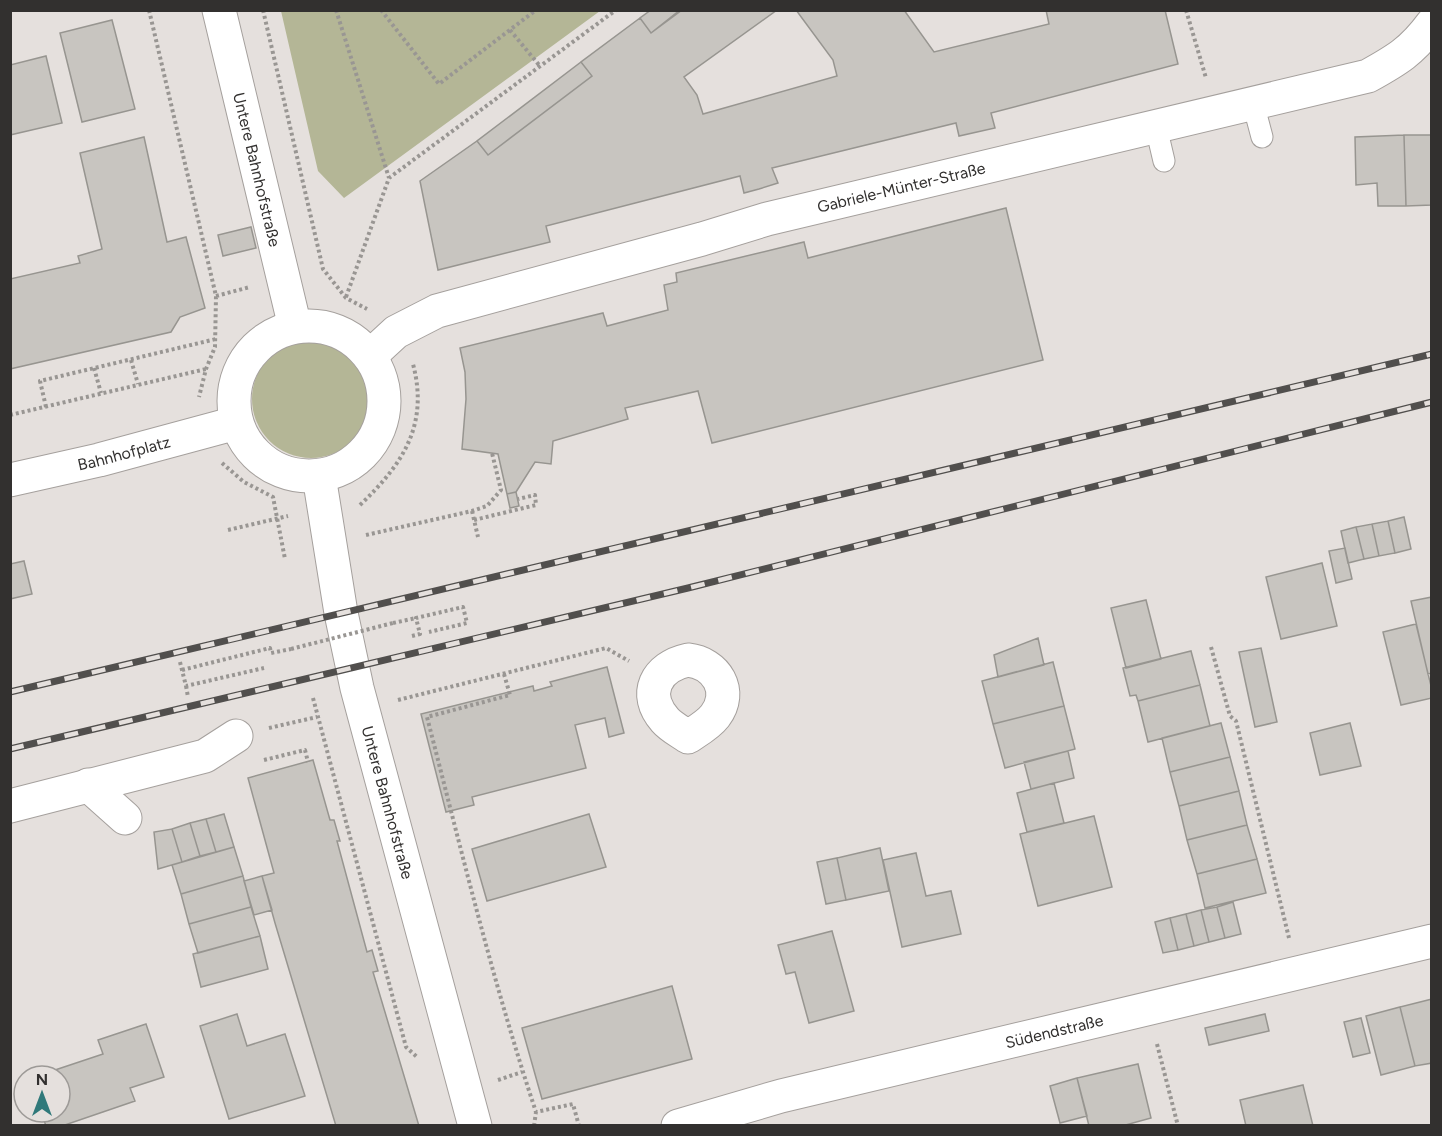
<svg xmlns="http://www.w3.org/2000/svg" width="1442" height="1136" font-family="Figtree,sans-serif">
  <rect width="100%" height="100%" fill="#e5e0dd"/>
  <path fill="#b4b696" d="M281,11V10L600,11L344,198L318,171Z
    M252 399a59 59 0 1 1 118 0a59 59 0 1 1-118 0Z"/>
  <path fill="#c8c5c0" stroke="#979590" stroke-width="1.5" d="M651,10H682L651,33L640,18Z
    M680,10H777L684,77L697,95L703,114L837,76L833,60L796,10H904L934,52L1049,24L1046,10H1165L1178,64L991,113L995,128L959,136L956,123L772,168L778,183L759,189L744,193L740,176L546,226L550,242L438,270L420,181L477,141L488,155L592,76L581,62L640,18L651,33Z
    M112,20L135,109L82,122L60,33Z
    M46,56L62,123L10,135V65Z
    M581,62L592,76L488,155L477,141Z
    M1404,135H1432V205L1406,206Z
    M1404,135L1406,206H1378L1377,183L1356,185L1355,137Z
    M144,137L167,242L186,237L205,308L180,317L171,332L10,369V279L80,263L78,256L102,249L80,153Z
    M1006,208L1043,360L712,443L698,391L625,408L628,419L553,441L551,464L535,462L516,492L507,494L498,454L462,449L466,399L465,372L460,348L603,313L607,326L668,310L664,285L677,282L676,273L804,242L808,258Z
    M251,227L256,248L223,256L218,235Z
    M516,492L519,506L510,508L507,494Z
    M1404,517L1411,549L1395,553L1388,521Z
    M1388,521L1395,553L1379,556L1372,524Z
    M1372,524L1379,556L1364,559L1356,527Z
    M1356,527L1364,559L1348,563L1341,531Z
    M1345,548L1352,579L1336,583L1329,551Z
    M24,561L32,594L10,599V564Z
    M1322,563L1337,626L1281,639L1266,577Z
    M1432,597V673L1428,674L1411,601Z
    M1146,600L1161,659L1126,668L1111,608Z
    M1416,624L1432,690V698L1401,705L1383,632Z
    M1038,638L1044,665L998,677L994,655Z
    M1261,648L1277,722L1255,727L1239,652Z
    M1191,651L1200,685L1138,701L1136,695L1130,696L1123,668Z
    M1053,662L1064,706L993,724L982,681Z
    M607,667L624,733L609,737L605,718L575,725L586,768L472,797L474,805L446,812L421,714L533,686L534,691L552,686L550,682Z
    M1200,685L1210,726L1148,742L1138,701Z
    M1064,706L1075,749L1005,768L993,724Z
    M1221,723L1230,757L1170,772L1162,738Z
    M1350,723L1361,766L1320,775L1310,733Z
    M1068,751L1074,778L1031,789L1024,762Z
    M1230,757L1239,791L1179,806L1170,772Z
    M313,760L330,820H334L340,841H337L367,952L372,950L378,971L373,972L419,1126H336L275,923L262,876L274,873L248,778Z
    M1054,783L1064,823L1027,832L1017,793Z
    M1239,791L1247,825L1187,840L1179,806Z
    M224,814L234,847L216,852L206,819Z
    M589,814L606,867L487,901L472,849Z
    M1094,816L1112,887L1038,906L1020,834Z
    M206,819L216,852L200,856L190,823Z
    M190,823L200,856L182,862L172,829Z
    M1247,825L1257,859L1197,874L1187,840Z
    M172,829L182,862L158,869L154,832Z
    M234,847L243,876L181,894L172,865Z
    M880,848L889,891L846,900L837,858Z
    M916,853L926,896L951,891L961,934L902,947L883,860Z
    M837,858L846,900L826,904L817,862Z
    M1257,859L1266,893L1205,908L1197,874Z
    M243,876L251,907L189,924L181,894Z
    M262,876L272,910L254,915L244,881Z
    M1233,902L1241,934L1225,938L1217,907Z
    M251,907L260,936L198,953L189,924Z
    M1217,907L1225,938L1209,942L1201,910Z
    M1201,910L1209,942L1194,946L1186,914Z
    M1186,914L1194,946L1178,950L1170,918Z
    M1170,918L1178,950L1163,953L1155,922Z
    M832,931L854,1011L809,1023L795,972L786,974L778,945Z
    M260,936L268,969L201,987L193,954Z
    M672,986L692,1059L542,1099L522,1028Z
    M1432,999V1063L1415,1066L1400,1007Z
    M1400,1007L1415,1066L1381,1075L1366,1016Z
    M237,1014L247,1046L285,1034L305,1096L229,1119L200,1026Z
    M1265,1014L1269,1031L1209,1045L1205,1028Z
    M1361,1018L1370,1053L1353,1057L1344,1022Z
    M146,1024L164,1077L130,1088L135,1101L62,1126H46L41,1112H60V1076H37L103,1054L98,1040Z
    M1138,1064L1151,1118L1122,1126H1089L1077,1078Z
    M1077,1078L1087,1116L1060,1123L1050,1086Z
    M1303,1085L1313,1126H1246L1240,1100Z"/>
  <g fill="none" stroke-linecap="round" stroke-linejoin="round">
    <g stroke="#a5a09d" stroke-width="23">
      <path id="lane" d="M1253,103L1262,137
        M1156,127L1164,161"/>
    </g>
    <g stroke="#a5a09d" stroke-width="35">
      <g id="street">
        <path id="s1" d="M370,356L396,332L437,311L702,239L767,219L1368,76C1397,60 1412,51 1432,24"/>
        <path id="s2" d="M10,480L99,460L236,423"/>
        <path d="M688,660C716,663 734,691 715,716C708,725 697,731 688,737C681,732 671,727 665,720C642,694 656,667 688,660Z"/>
        <path d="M88,785L125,818"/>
        <path d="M10,806L205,756L236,736"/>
        <path id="s3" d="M678,1126L781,1096L1432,941"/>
      </g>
    </g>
    <g stroke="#a5a09d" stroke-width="35">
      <g id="secondary">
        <path id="s4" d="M219,10L295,327"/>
        <circle cx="309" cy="401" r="75"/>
        <path id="s5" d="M319,476L341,613L357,688L475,1126"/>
      </g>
    </g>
    <path stroke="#999693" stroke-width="4" stroke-dasharray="3 3" stroke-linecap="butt" d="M149,10L216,296L215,347L206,369L199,397
      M263,10L323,269L346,298L367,309
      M336,10L389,178
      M381,10L439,84L536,10
      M1186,10L1206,78
      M510,30L539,65
      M216,296L250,287
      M346,297L389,178L616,10
      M131,360L138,384
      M94,368L101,393
      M46,407L40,381L216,339
      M10,415L206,369
      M222,463L244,482L273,497L285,559
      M360,505C403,464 429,425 413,364
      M472,511L478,537
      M474,520L536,505L535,495L518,499
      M228,530L288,516
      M366,535L472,511L487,506L501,490L492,453
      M393,623L416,618
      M412,636L420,634L416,618L463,607L467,623L429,632
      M1211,647L1230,716L1236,721L1289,938
      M180,662L186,686L264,668
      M182,670L270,648L271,653L291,649
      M504,674L510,695L427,717C461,849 493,983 536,1112L573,1104L579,1126
      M186,686L188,697
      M313,698L406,1047L418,1058
      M398,700L606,648L629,661
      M269,728L317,717
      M264,760L305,750L308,762
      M1157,1044L1178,1126
      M498,1080L522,1072
      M534,1126L536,1112"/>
    <use href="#lane" stroke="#fff" stroke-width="21"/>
    <use href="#street" stroke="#fff" stroke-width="33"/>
    <use href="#secondary" stroke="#fff" stroke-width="33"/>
    <g stroke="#514f4d" stroke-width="7">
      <path id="rail" d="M10,692L1432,354
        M10,749L688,588L1432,402"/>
    </g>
    <use href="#rail" stroke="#e5e0dd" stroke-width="4.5" stroke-dasharray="14" stroke-linecap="butt"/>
    <path stroke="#999693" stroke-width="4" stroke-dasharray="3 3" stroke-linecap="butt" d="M291,649L393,623"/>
  </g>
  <g text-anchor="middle" stroke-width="5" stroke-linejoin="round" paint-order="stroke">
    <g font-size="16" fill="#32302f" stroke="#e5e0dd">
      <text dy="6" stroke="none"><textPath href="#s4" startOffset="164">Untere Bahnhofstraße</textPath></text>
      <text dy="6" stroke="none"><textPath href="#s1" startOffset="562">Gabriele-Münter-Straße</textPath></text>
      <text dy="6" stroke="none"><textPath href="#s2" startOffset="117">Bahnhofplatz</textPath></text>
      <text dy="6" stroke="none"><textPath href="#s5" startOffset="334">Untere Bahnhofstraße</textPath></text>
      <text dy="6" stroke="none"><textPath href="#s3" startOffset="388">Südendstraße</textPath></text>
    </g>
  </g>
  <rect width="1442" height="1136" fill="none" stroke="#32302f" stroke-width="24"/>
  <g transform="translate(42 1094)"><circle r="28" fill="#e5e0dd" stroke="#9d9a97" stroke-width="1.5"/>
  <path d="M0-4.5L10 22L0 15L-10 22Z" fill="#30797a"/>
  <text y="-9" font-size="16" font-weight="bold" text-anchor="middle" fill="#32302f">N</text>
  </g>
</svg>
